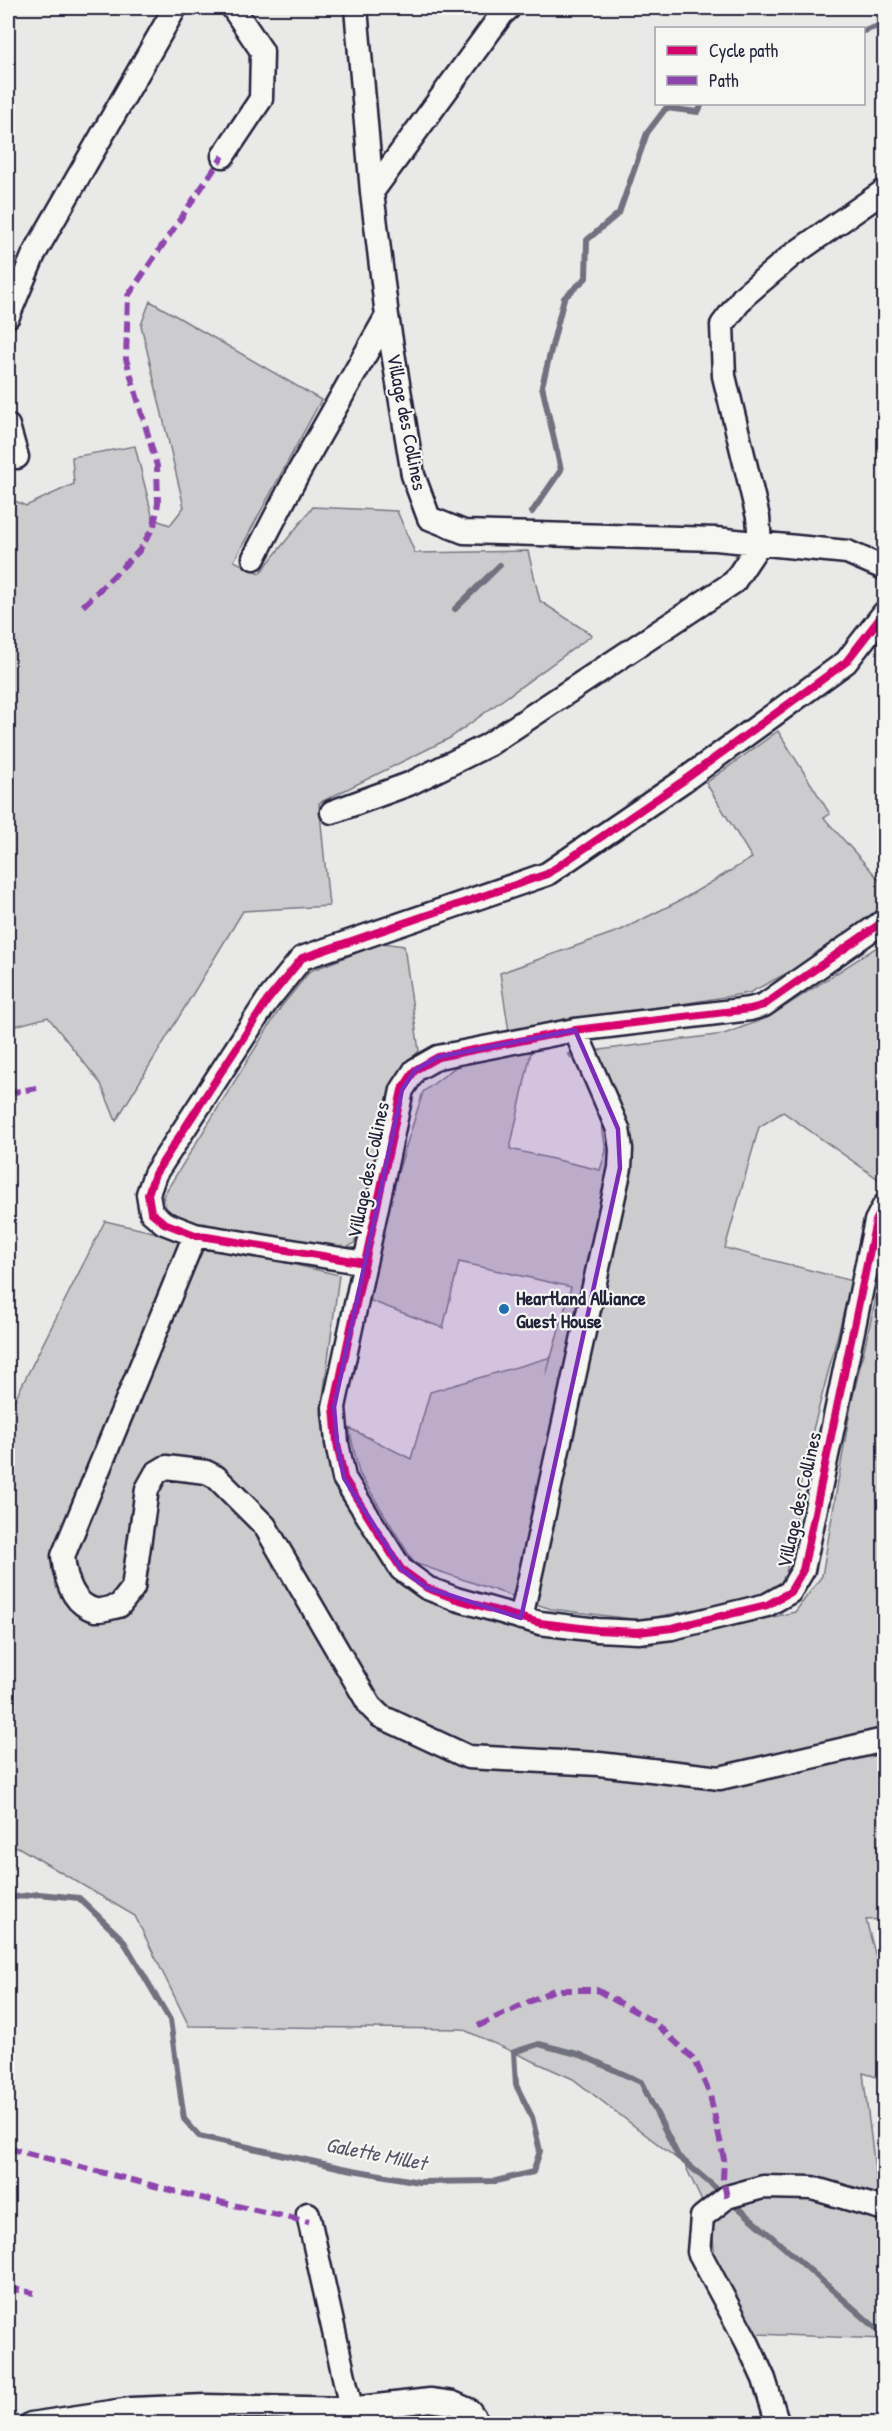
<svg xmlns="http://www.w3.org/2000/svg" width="892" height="2431" font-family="'Patrick Hand',sans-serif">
  <rect width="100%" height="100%" fill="#e9e9e7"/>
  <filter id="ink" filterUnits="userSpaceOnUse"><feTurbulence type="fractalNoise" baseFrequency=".0167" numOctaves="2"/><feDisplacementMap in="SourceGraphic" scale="12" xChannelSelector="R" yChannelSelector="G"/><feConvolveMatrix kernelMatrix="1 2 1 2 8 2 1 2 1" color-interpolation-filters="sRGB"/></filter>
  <g filter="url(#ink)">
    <path fill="#ccccce" stroke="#777784" stroke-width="1.5" d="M150,301L321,400L234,561L260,573L313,507L397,511L415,553L528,551L540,601L592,635L450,738L319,803L329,906L243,911L116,1121L101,1084L48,1017L8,1028V498L26,506L74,484L72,457L135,446L153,519L170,525L184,507L141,325Z
      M778,731L830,814L824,818L884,885V907L812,960L749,993L509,1032L500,973L621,930L683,899L752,858L706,783Z
      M382,943L404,946L419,1051L404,1066L391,1089L355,1242L346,1249L182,1223L167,1211L163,1196L281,1007L310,971Z
      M883,943L884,1183L783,1112L759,1127L725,1248L852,1281L804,1464L785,1580L770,1595L640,1620L551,1609L414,1563L359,1473L349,1428L411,1459L430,1392L551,1357L546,1375L571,1287L459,1262L443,1328L371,1301L369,1282L397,1175L423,1092L462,1062L533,1043L510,1149L600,1170L606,1151L602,1126L583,1072L568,1054L724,1034L767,1018Z
      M105,1221L339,1275L321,1413L334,1486L385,1565L430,1603L530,1632L648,1645L795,1612L822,1576L851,1405L884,1264V1919L866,1920L884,1987V2079L863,2073L877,2185L884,2188V2339L757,2334L716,2266L711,2221L685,2165L573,2079L462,2029L189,2026L135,1916L18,1847L8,1846V1413Z"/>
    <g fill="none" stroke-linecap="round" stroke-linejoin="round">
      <path stroke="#71717f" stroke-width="6" d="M864,31L884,24
        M532,512L561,470L542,386L564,298L586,278L587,240L619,213L647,133L666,108L698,112L702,104
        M455,609L500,565
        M8,1898L39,1894L79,1898L123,1940L170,2020L184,2119L199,2136L342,2168L419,2182L496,2181L533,2172L540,2151L532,2117L516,2085L514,2052L539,2044L581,2055L641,2082L678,2156L724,2195
        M732,2202L876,2328L884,2326"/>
      <g stroke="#22223b" stroke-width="27">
        <path id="minor" d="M356,8L372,192L387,316L413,475L429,518L464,532L716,539L847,552L884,568
          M223,156L261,99L262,51L233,8
          M372,192L502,14L509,8
          M8,316L34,254L175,8
          M8,426L17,457
          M254,558L296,477L387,316
          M332,812L409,784L488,745L734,582L760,543L758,517L724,376L722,325L744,296L791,256L884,191
          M884,921L764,1005L750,1009L575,1030L438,1057L415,1070L402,1090L334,1407L337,1443L344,1478L401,1569L427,1588L456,1599L540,1623L597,1630L638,1632L672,1628L767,1605L790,1592L803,1570L876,1221L884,1206
          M195,1235L63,1556C65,1576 71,1604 95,1610C102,1611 113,1607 119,1606L133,1588L147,1489L156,1473L166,1467L206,1472L216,1477L265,1526L370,1706L380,1716L468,1757L599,1764L720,1778L884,1740
          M365,1263L195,1235L164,1223L151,1212L148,1194L155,1174L267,1001L302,958L547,874L683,781L846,662L884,613
          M521,1618L620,1168L621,1149L618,1129L575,1030
          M308,2214L354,2422
          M31,2424L131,2409L205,2406L350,2409L430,2400L453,2403L469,2410L479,2424
          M778,2424L764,2379L747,2342L699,2252L702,2217L727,2197L763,2187L812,2188L884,2209"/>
      </g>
      <use href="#minor" stroke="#f6f6f2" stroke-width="22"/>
      <path stroke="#8e44ad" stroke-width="6" stroke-dasharray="12 6" stroke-linecap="butt" d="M83,606L139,551L154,526L158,503L157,466L126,359L128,296L223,156
        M8,1093L37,1088
        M478,2026L554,1990H597L654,2022L695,2060L710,2095L724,2159L723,2179L727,2197
        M8,2148L197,2197L309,2222
        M8,2288L34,2293"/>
      <g stroke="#f6f6f2" stroke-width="11">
        <path id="cycleway" d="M884,921L764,1005L750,1009L575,1030L438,1057L415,1070L402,1090L334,1407L337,1443L344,1478L401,1569L427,1588L456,1599L540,1623L597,1630L638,1632L672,1628L767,1605L790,1592L803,1570L876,1221L884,1206
          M365,1263L195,1235L164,1223L151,1212L148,1194L155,1174L267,1001L302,958L547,874L683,781L846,662L884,613"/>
      </g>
      <use href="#cycleway" stroke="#d6006c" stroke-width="8"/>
    </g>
  </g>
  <path fill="#7b2cbf" fill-opacity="0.2" stroke="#7b2cbf" stroke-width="4.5" stroke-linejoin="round" d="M575,1030L618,1129L620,1168L521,1618L427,1588L401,1569L344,1478L337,1443L334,1407L402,1090L415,1070L438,1057Z"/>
  <circle fill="#1f6fb2" stroke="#f6f6f2" stroke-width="2" cx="504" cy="1309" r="6"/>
  <g text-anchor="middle" stroke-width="4.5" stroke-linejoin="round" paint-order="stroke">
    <g font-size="20" fill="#22223b" stroke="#f6f6f2">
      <text transform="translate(407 422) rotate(79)" y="7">Village des Collines</text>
      <text transform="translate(368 1170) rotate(-78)" y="7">Village des Collines</text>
      <text transform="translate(799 1500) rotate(-77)" y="7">Village des Collines</text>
    </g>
    <g font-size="20" font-weight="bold" fill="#22223b" stroke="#f6f6f2" text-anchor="start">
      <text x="516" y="1305">Heartland Alliance<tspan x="516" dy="23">Guest House</tspan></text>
    </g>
    <g font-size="21" font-style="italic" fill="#565668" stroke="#f6f6f2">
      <text transform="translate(376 2154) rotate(11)" y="7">Galette Millet</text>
    </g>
  </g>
  <rect width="892" height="2431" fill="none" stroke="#f6f6f2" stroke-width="30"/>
  <rect x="15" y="15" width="862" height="2401" fill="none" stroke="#22223b" stroke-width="2" filter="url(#ink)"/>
  <rect x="655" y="27" width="210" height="78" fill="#f6f6f2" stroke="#a1a1a9" stroke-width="1.5"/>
  <rect x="667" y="46" width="30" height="9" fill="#d6006c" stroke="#a1a1a9" stroke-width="1.5"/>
  <text x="709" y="57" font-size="18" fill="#22223b">Cycle path</text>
  <rect x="667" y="76" width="30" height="9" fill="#8e44ad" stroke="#a1a1a9" stroke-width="1.5"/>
  <text x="709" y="87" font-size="18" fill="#22223b">Path</text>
</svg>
